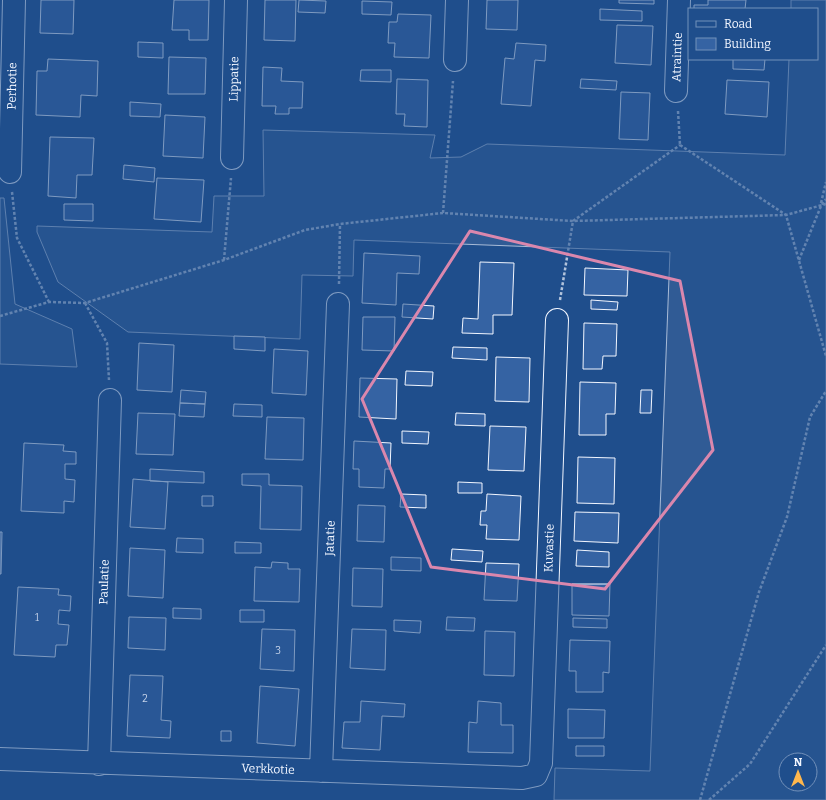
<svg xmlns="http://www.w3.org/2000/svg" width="826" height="800" font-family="Bitter,serif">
  <rect width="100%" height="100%" fill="#1f4e8c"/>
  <path fill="#305b95" stroke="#a8bbd7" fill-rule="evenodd" d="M791,0H826V800H554L555,768L650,771L670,252L354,240L353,276L302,275L300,339L128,332L58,282L37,232V226L212,232L214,196H264L263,130L435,135L430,158L461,157L487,144L785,155L789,59H817V9H791ZM786,760H810V784H786Z
    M0,198H4L15,304L72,329L77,367L0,364Z"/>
  <path fill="#3563a3" stroke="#f2f6ff" d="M41,0H74L73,34L40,33Z
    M174,0H209L208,40H189V30H172Z
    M265,0H296L295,41L264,40Z
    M299,0L326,1L325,13L298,12Z
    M487,0H518L517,30L486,29Z
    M619,0H654V4L619,3Z
    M708,0H746L745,9H694V5H708Z
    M362,1L392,2L391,15L362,14Z
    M600,9L642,11V21L600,20Z
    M398,14L431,15L429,58L394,57L395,43H388L389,22H397Z
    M617,25L653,26L651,65L615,63Z
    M138,42L163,43V58L138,57Z
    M516,43L546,45L545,61L535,60L531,106L501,104L505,58L514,59Z
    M169,57L206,58L205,94H168Z
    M48,59L98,61L97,96L81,95L80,117L36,115L37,71H47Z
    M733,59H765L764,70L733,69Z
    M263,67L282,68L281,81L303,82L302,108H289V114H275L276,106H262Z
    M361,70H391V82L360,81Z
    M397,79L428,80L427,127L404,126L405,114H396Z
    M581,79L617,81L616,90L580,88Z
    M727,80L769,82L767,117L725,114Z
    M621,92L650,93L648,140L619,139Z
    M130,102L161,104L160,117L130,116Z
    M165,115L205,117L203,158L163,156Z
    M50,137L94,138L92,175H77L76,198L48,196Z
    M124,165L155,168L154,182L123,179Z
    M157,178L204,180L201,222L154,219Z
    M64,204H93V221L64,220Z
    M364,253L420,256L419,274L397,273L396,305L362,303Z
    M480,262L514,263L512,315H493V334L462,333L463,318L478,319Z
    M585,268L628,270L627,296L584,295Z
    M591,300L618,302L617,310L591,309Z
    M403,304L434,306L433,319L402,317Z
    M363,317H395L394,351L362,350Z
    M584,323L617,324L616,356H603L602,369H583Z
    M234,336L265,337V351L234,349Z
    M139,343L174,345L172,392L137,390Z
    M453,347L487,348V360L452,358Z
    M274,349L308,351L306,395L272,393Z
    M496,357L530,358L529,402L495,401Z
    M406,371L433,372L432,386L405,385Z
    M360,378L397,379L396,419L359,417Z
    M580,382L616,383L615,414H606V435H579Z
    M181,390L206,392L205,404L180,403Z
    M641,390H652L651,413H640Z
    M180,403L205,404L204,417L179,416Z
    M234,404L262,405V417L233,416Z
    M138,413L175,414L173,455L136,454Z
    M456,413L485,414V426L455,425Z
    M267,417L304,418L303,460L265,459Z
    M490,426L526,427L524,471L488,470Z
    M402,431L429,432L428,444L402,443Z
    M354,441L391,443L390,469H385L384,488L359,487V469H353Z
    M24,443L64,445L63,451L76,452V464H65V479L75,480L74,502L64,501V513L21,511Z
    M578,457L615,458L614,504L577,503Z
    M150,469L204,472V483L150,481Z
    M242,474H269V485L302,486L301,530L260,529L261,486L242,485Z
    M133,479L168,482L165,529L130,527Z
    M458,482L482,483V493H458Z
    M401,494L426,495V508L400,507Z
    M487,494L521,496L519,540L486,539L487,525H480L481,511H486Z
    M202,496H213V506H202Z
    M358,505L385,506L384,542L357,541Z
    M575,512L619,513L618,543L574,541Z
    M0,532H2L1,574H0Z
    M177,538L203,539V553L176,552Z
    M235,542L261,543V553H235Z
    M130,548L165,550L163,598L128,596Z
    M452,549L483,551L482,562L451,560Z
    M577,550L609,552V567L576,566Z
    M391,557L421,558V571L391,570Z
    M272,562L288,563V569H300L299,602L254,601L255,567L271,568Z
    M486,563L519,564L517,601L484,600Z
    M353,568L383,569L382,607L352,606Z
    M572,584H610L609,616L572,615Z
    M18,587L59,589L58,595L71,596L70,611L59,610L58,624L69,625L67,645H56L55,657L14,655Z
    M173,608L201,609V619L173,618Z
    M240,610H264V622H240Z
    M129,617L166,618L165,650L128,648Z
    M447,617L475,618L474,631L446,630Z
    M573,618L607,619V628L573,627Z
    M394,620L421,621L420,633L394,631Z
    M262,629L295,630L294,671L260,669Z
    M352,629L386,630L385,670L350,668Z
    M485,631L515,632L514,676L484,675Z
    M570,640L610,641L609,673L603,672V692H576V671H569Z
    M130,675L163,676L161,720L171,721L170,738L127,736Z
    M260,686L299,689L295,746L257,743Z
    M361,701L405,704L404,717L382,716L380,750L342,748L344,722H360Z
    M478,701L501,703V725H513V753L468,752L469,722L477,723Z
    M568,709L605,710L604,738H568Z
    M221,731H231V741H221Z
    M576,746H604V756H576Z"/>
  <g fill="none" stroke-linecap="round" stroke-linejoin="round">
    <g stroke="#f2f6ff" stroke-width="24">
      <path id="minor" d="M455,60L457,0
        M676,91L679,0
        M232,158L236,0
        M10,172L14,0
        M0,759L522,778L536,775L541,763L557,320
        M99,764L110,400
        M321,771L338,304"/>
    </g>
    <path stroke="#b3c4dc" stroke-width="2.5" stroke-dasharray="3 2" stroke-linecap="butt" d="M678,111L680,145
      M680,145L786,215L826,356
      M12,192L17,238L49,302
      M821,203L826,182
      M443,213L453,81
      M224,260L231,178
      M799,260L821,206L826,199
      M339,284L340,224
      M560,300L573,221L680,145
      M85,303L107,343L109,380
      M0,316L49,302L85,303L224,260L305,230L340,224L443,213L573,221L786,215L826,204
      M700,800L759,592L787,517L810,417L826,391
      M709,800L750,764L826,645"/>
    <use href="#minor" stroke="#1f4e8c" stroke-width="22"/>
  </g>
  <path d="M0 0H826V800H0ZM470,231L680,281L713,450L605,589L431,567L362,399Z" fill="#1f4e8c" fill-opacity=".55" fill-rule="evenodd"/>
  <path fill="none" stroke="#da87ad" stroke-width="3" stroke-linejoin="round" d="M470,231L680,281L713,450L605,589L431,567L362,399Z"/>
  <g text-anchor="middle" stroke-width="3" stroke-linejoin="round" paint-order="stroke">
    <g font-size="10" fill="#c3d1e8">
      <text x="37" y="621">1</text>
      <text x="278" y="654">3</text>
      <text x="145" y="702">2</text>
    </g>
    <g font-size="12" fill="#f2f6ff" stroke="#1f4e8c">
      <text transform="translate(677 57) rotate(-88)" y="4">Atraintie</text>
      <text transform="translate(234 79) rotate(-89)" y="4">Lippatie</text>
      <text transform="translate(12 86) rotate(-89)" y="4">Perhotie</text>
      <text transform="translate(330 538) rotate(-88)" y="4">Jatatie</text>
      <text transform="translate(549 548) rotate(-88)" y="4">Kuvastie</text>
      <text transform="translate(104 582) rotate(-88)" y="4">Paulatie</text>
      <text transform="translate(268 769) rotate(2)" y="4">Verkkotie</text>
    </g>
  </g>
  <rect x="688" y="8" width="130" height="52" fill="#1f4e8c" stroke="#7391ba"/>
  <rect x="696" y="21" width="20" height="6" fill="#1f4e8c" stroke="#7391ba"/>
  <text x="724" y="28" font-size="12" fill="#f2f6ff">Road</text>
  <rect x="696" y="38" width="20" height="12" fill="#3563a3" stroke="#7391ba"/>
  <text x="724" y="48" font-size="12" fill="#f2f6ff">Building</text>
  <g transform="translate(798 772)"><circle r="19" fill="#1f4e8c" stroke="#7391ba"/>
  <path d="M0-3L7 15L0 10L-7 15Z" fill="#ffb74d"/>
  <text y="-6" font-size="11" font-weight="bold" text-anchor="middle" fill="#f2f6ff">N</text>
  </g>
</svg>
